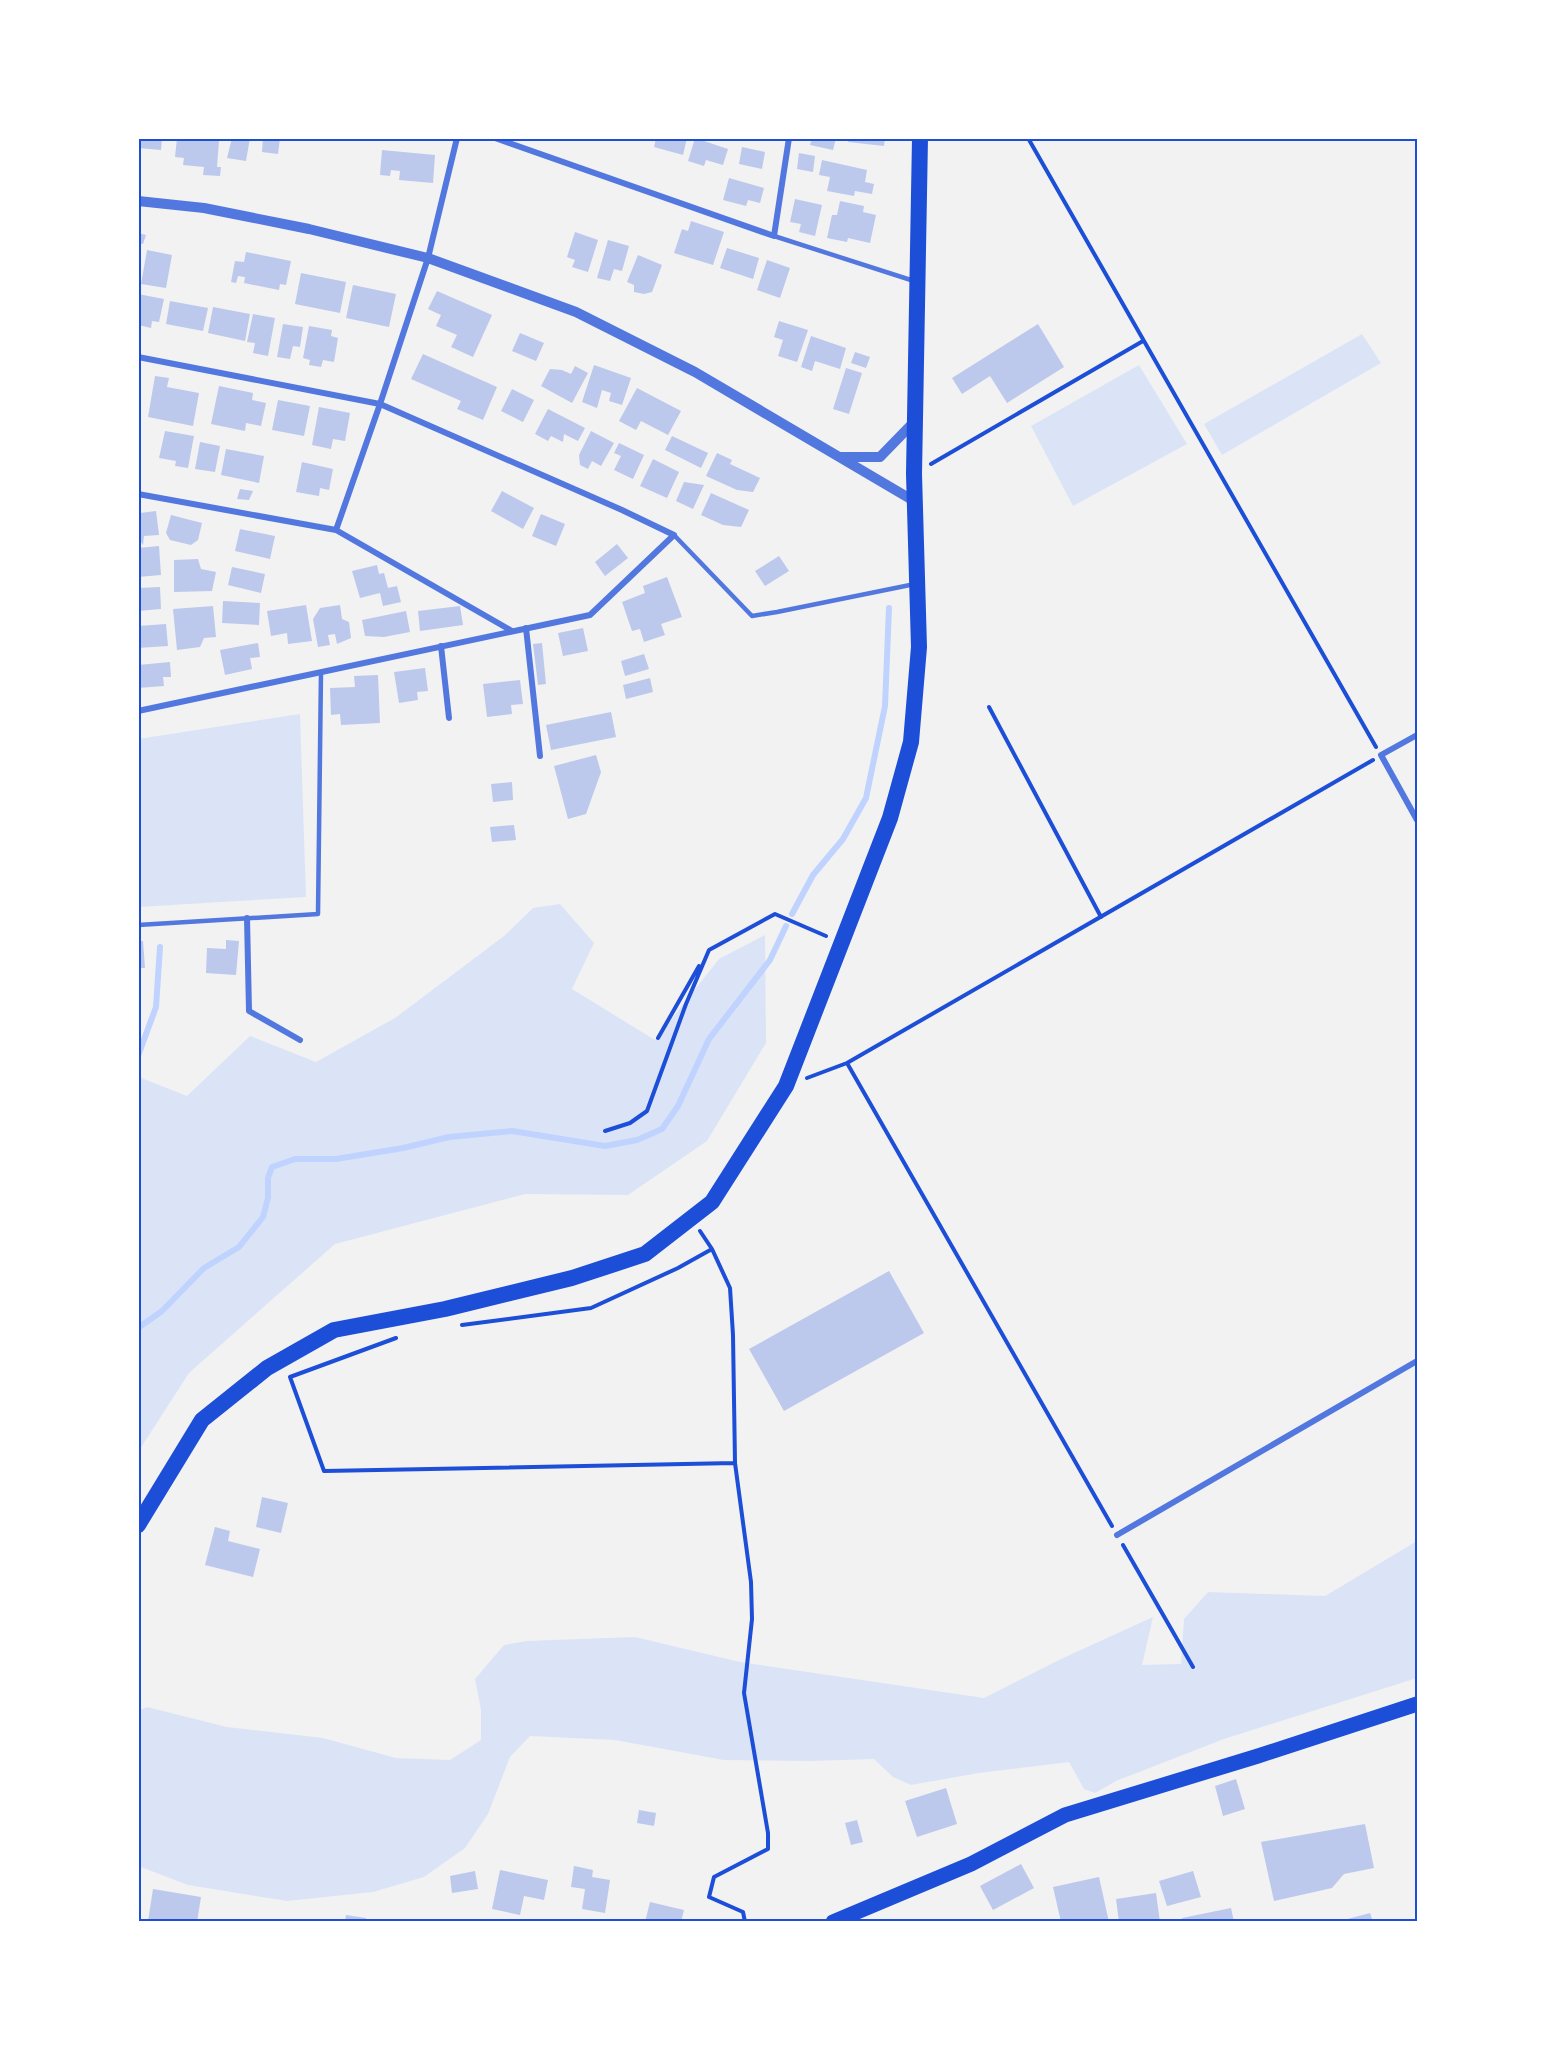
<svg xmlns="http://www.w3.org/2000/svg" width="1555" height="2060" font-family="'Golos Text',sans-serif">
  <rect width="100%" height="100%" fill="#f2f2f2"/>
  <path fill="#dbe4f7" d="M1362,334L1381,363L1222,455L1204,424Z
    M1139,365L1187,444L1073,506L1031,426Z
    M300,714L306,897L138,907V739Z
    M560,904L594,943L572,989L655,1040L719,959L765,935L766,1043L707,1141L628,1195L525,1194L335,1244L189,1373L138,1452L139,1077L187,1096L250,1036L316,1062L395,1018L504,936L533,908Z
    M1417,1541V1678L1224,1739L1116,1781L1095,1793L1084,1789L1069,1762L979,1773L911,1785L893,1777L874,1759L811,1761L724,1760L615,1740L530,1736L510,1757L488,1814L465,1848L424,1877L373,1892L287,1901L188,1885L138,1866V1711L147,1707L227,1727L323,1738L396,1758L450,1760L481,1740V1710L475,1679L504,1645L526,1641L635,1637L740,1662L984,1698L1063,1658L1153,1617L1142,1665L1181,1664L1184,1619L1208,1592L1325,1596Z"/>
  <g fill="none" stroke-linecap="round" stroke-linejoin="round">
    <path stroke="#bfd3fe" stroke-width="6" d="M792,914L813,875L843,839L866,798L885,706L889,608
      M138,1056L156,1007L160,947
      M138,1328L162,1311L204,1268L239,1247L263,1217L268,1198V1178L272,1167L295,1159H336L403,1148L449,1137L512,1131L605,1146L637,1140L662,1129L678,1106L709,1039L770,960L786,926"/>
  </g>
  <path fill="#bdc9ec" d="M139,138H162L161,150L138,148Z
    M177,138L219,141L217,167H221L220,176L203,175L204,167L183,165L184,158L175,157Z
    M232,138H250L246,161L227,158Z
    M263,138H280L278,154L262,152Z
    M656,138H687L683,155L654,147Z
    M695,138L728,149L723,165L706,160L704,166L688,161Z
    M812,138H836L833,150L810,145Z
    M849,138H885L884,146L848,142Z
    M742,147L765,152L762,169L739,164Z
    M382,150L435,155L433,183L399,180L400,171L391,170L390,176L380,175Z
    M799,153L815,156L813,172L797,169Z
    M822,160L867,170L865,182L874,184L872,194L855,191L854,196L827,191L830,177L819,175Z
    M729,178L764,188L760,203L748,200L746,206L723,200Z
    M795,199L822,205L815,236L799,232L801,224L790,222Z
    M840,201L864,206L863,212L876,215L870,243L848,238L847,242L827,238L832,215H837Z
    M691,221L724,232L713,265L674,253L682,229L688,231Z
    M575,232L598,240L588,272L572,267L575,260L567,257Z
    M138,233L146,235L143,244L138,243Z
    M608,240L629,246L622,271L614,269L610,281L597,278Z
    M727,248L759,258L753,279L720,268Z
    M147,250L172,255L166,288L141,284Z
    M246,252L291,261L286,285L280,284L279,290L244,283L245,277L238,276L236,283L231,282L235,261L244,262Z
    M638,255L662,265L652,292L644,294L634,292V285L627,282Z
    M767,260L790,268L780,298L757,290Z
    M301,273L346,282L340,313L295,304Z
    M353,285L396,294L389,327L346,318Z
    M437,291L492,315L473,357L451,347L457,335L436,326L441,315L428,309Z
    M138,294L164,299L159,322L152,321L151,328L138,325Z
    M170,301L208,308L203,331L166,324Z
    M213,307L250,314L245,341L208,333Z
    M253,314L275,318L268,356L253,353L255,343L247,342Z
    M779,321L808,330L797,362L778,356L783,340L774,337Z
    M283,324L303,327L300,347L293,346L290,359L277,357Z
    M1038,324L1064,367L1007,403L990,376L962,394L952,378Z
    M309,326L332,330L331,336L338,338L334,362L323,360L321,367L309,365L310,360L303,358Z
    M520,333L544,343L536,361L512,351Z
    M811,336L846,348L840,369L815,361L812,371L801,367Z
    M855,352L870,357L866,368L851,363Z
    M423,354L497,387L483,420L457,409L461,401L411,379Z
    M594,365L631,378L622,405L609,401L611,393L602,390L597,408L582,402Z
    M575,366L588,373L572,403L541,386L550,369L562,370L571,374Z
    M846,368L862,373L849,414L833,409Z
    M155,376L169,378L167,387L199,393L193,426L148,417Z
    M219,386L253,393L252,400L266,403L261,426L246,423L245,431L211,424Z
    M637,388L681,411L668,435L641,421L636,430L619,421Z
    M512,389L534,400L523,422L501,411Z
    M278,400L310,406L304,436L272,430Z
    M319,407L350,413L345,441L333,439L331,449L312,445Z
    M548,409L585,428L578,441L564,434L563,442L551,436L548,441L535,434Z
    M165,431L194,436L188,468L175,466L176,461L159,458Z
    M591,431L614,443L601,466L592,461L588,469L580,465L579,455Z
    M672,436L708,453L701,468L665,450Z
    M200,442L220,446L215,472L195,469Z
    M619,443L644,455L633,479L614,470L621,456L614,453Z
    M226,449L264,456L259,483L221,475Z
    M717,453L732,460L730,464L760,478L753,492L737,490L706,476Z
    M653,459L679,472L667,498L640,486Z
    M302,462L333,469L329,490L320,488L319,496L296,492Z
    M684,482L704,485L693,509L676,501Z
    M240,489L253,491L249,500L237,499Z
    M502,491L534,508L523,529L491,511Z
    M711,493L749,510L741,527L723,525L701,515Z
    M156,511L159,535L144,536L143,545L138,538V515L140,513Z
    M541,514L565,524L556,546L532,536Z
    M171,515L202,523L198,540L191,545L170,540L166,533Z
    M240,529L275,536L270,559L235,551Z
    M617,544L628,558L605,576L595,562Z
    M159,546L161,575L138,577V548Z
    M779,556L789,571L765,586L755,571Z
    M198,559L201,569L216,572L212,591L174,592V560Z
    M377,565L379,574L384,573L388,588L397,586L401,602L383,606L380,593L360,598L352,571Z
    M232,567L265,574L261,593L228,585Z
    M667,577L682,617L661,624L665,635L644,642L640,629L632,631L622,602L645,593L643,586Z
    M160,587L161,609L138,611V588Z
    M223,601L260,603L259,625L222,623Z
    M306,605L312,641L288,644L287,633L271,636L267,611Z
    M340,605L342,619L349,622L351,638L337,644L335,634L328,635L330,645L318,647L313,619L320,608Z
    M213,606L216,637L204,638L200,647L177,650L173,609Z
    M460,606L463,625L420,631L418,611Z
    M406,611L410,632L384,637L365,636L362,620Z
    M166,624L168,646L138,648V626Z
    M583,628L588,651L563,656L558,633Z
    M258,643L260,657L250,658L252,669L225,675L220,650Z
    M542,643L546,684L538,685L533,644Z
    M644,654L649,669L625,676L621,661Z
    M170,662L171,677H163L164,686L138,688V665Z
    M425,668L428,691L417,692L418,700L399,703L394,672Z
    M378,675L380,723L341,725L340,714L331,715L330,688L355,687L354,676Z
    M650,678L653,692L626,699L623,685Z
    M520,680L523,704L511,705L512,714L487,717L483,684Z
    M611,712L616,737L551,750L546,725Z
    M596,755L601,772L586,814L568,819L554,766Z
    M512,782L513,800L493,802L491,784Z
    M514,825L516,840L492,842L490,827Z
    M226,940L239,941L236,975L206,973L207,948L226,949Z
    M138,941H143L145,968H138Z
    M889,1271L924,1333L784,1411L749,1349Z
    M262,1497L288,1503L281,1533L256,1527Z
    M215,1527L230,1531L228,1541L260,1549L253,1577L205,1565Z
    M1236,1779L1245,1809L1223,1816L1215,1786Z
    M946,1788L957,1824L917,1837L905,1801Z
    M639,1810L656,1813L654,1826L637,1823Z
    M857,1820L863,1842L851,1845L845,1823Z
    M1365,1824L1374,1868L1344,1874L1332,1888L1274,1901L1261,1842Z
    M1021,1864L1034,1888L993,1910L980,1886Z
    M574,1866L593,1870L592,1877L610,1880L605,1913L582,1909L585,1889L571,1887Z
    M500,1870L548,1880L544,1900L524,1896L520,1915L492,1909Z
    M475,1871L478,1889L452,1893L450,1876Z
    M1193,1871L1201,1897L1167,1906L1159,1881Z
    M1099,1877L1109,1922H1061L1053,1887Z
    M153,1889L201,1897L197,1922L148,1921Z
    M1156,1893L1160,1922H1119L1116,1899Z
    M650,1902L684,1910L681,1922H645Z
    M1231,1908L1234,1922H1183L1182,1918Z
    M1370,1913L1373,1922H1340V1921Z
    M346,1915L366,1918V1922H345Z"/>
  <g fill="none" stroke-linecap="round" stroke-linejoin="round">
    <path stroke="#1d4ed8" stroke-width="4" d="M1028,138L1376,747
      M931,464L1143,341
      M989,707L1101,917
      M658,1038L699,966
      M847,1063L1112,1526
      M807,1078L847,1063L1373,760
      M605,1131L630,1123L647,1111L686,1004L709,950L775,914L826,936
      M700,1231L712,1249L730,1288L733,1335L735,1463L751,1582L752,1619L744,1693L768,1833V1849L714,1877L709,1897L743,1912L745,1922
      M462,1325L591,1308L678,1268L712,1249
      M396,1338L290,1377L324,1471L735,1463
      M1123,1545L1193,1667"/>
    <path stroke="#5277de" stroke-width="4.5" d="M774,236L914,281
      M674,535L752,616L777,612L915,584
      M138,925L318,914L321,672"/>
    <path stroke="#5277de" stroke-width="6" d="M495,138L774,236L789,138
      M138,357L380,404L622,510L674,535L590,615L138,711
      M138,494L336,530L512,631
      M336,530L380,404L428,258L457,138
      M526,628L540,756
      M441,646L449,718
      M1417,735L1381,755L1417,820
      M247,918L249,1011L300,1040
      M1117,1535L1417,1361"/>
    <path stroke="#5277de" stroke-width="10" d="M138,201L204,208L309,229L428,258L576,312L695,372L914,501
      M839,457H880L914,422"/>
    <path stroke="#1d4ed8" stroke-width="15" d="M833,1922L971,1864L1065,1815L1258,1756L1417,1704"/>
    <path stroke="#1d4ed8" stroke-width="16" d="M138,1525L202,1420L267,1368L334,1330L445,1309L572,1278L645,1254L712,1202L786,1086L890,818L911,742L919,647L914,474L920,138"/>
  </g>
  <rect width="1555" height="2060" fill="none" stroke="#ffffff" stroke-width="279"/>
  <rect x="140" y="140" width="1276" height="1780" fill="none" stroke="#1d4ed8" stroke-width="2"/>
</svg>
